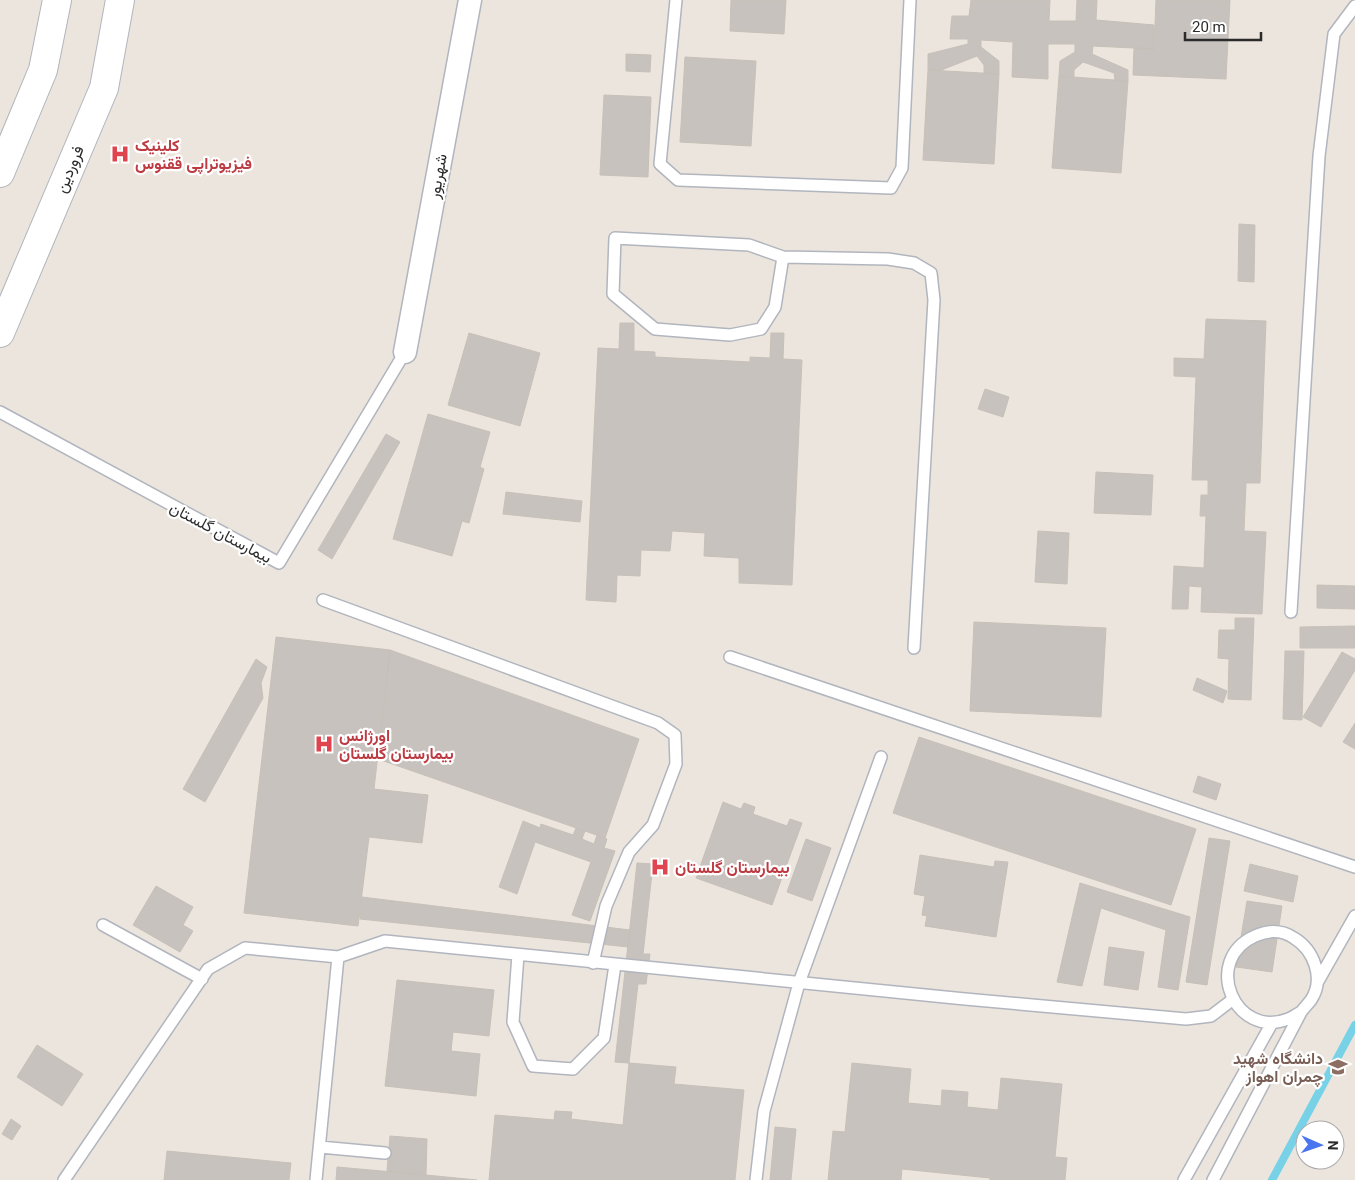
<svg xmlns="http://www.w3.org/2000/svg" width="1355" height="1180" font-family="Roboto,Vazirmatn,sans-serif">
  <rect width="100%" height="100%" fill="#ece5de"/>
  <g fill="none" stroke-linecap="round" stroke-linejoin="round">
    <path stroke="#78d2e7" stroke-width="8" d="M1272,1180L1355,1025"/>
  </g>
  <path fill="#c7c2bd" stroke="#c7c0b8" d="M731,0H786L784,34L730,31Z
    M971,0H1050L1049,21H1076L1077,0H1097L1096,20L1154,25V49L1093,46L1092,54L1128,70V81L1115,80L1114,73L1083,62L1074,70V77L1059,76L1060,61L1075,52V44H1048V79L1012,77L1013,42L981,40V47L999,61V74L984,73V65L977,56L939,71L928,70V54L968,44V39H950L951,25L952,16H969Z
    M1156,0H1230L1226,79L1133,75L1134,48L1154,49Z
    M626,54L651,55L650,72L626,71Z
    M685,57L756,61L751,146L680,142Z
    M928,70L999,74L994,164L923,160Z
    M1059,76L1128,81L1121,173L1052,168Z
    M604,95L651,97L648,177L600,175Z
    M1239,224L1255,225L1254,282L1238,281Z
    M1206,319L1266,321L1260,483H1246L1244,531L1266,532L1262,614L1201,612L1202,587L1189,586L1188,609H1172L1174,566L1204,568L1206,516H1200L1201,495H1208V480H1192L1196,377L1174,376V358L1204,359Z
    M620,323H634V351L655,352V357L750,362V357L770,358L771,333H784L783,359L802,360L792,585L739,583V558L704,556L705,533L672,531L670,551L641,550L640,576L617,575L616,602L586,600L598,348L619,349Z
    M469,333L540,353L520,426L448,405Z
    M985,389L1009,397L1003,417L978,409Z
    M428,414L490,432L480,467L484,469L469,523L462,521L452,556L393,539Z
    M386,434L400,442L332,559L318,550Z
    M1096,472L1153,475L1151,515L1094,513Z
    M506,492L582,501L580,522L503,514Z
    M1038,531L1069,533L1067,584L1035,582Z
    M1317,585L1355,586V609L1317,608Z
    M1235,618H1254L1251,700L1228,699L1229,659L1218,658L1219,630H1235Z
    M974,622L1106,628L1101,717L970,711Z
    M1355,626V648H1300V627Z
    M276,637L390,650L374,789L428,795L422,843L369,837L358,926L244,913Z
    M390,650L639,739L605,838L378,759Z
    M1285,651H1304L1302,720L1283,719Z
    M1342,652L1355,659V670L1321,727L1303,717Z
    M256,659L267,667L261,683L263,698L205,802L183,789Z
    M1197,678L1227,691L1223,703L1193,690Z
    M1355,723V749L1343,742Z
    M919,737L1196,829L1171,905L893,813Z
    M1198,776L1221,784L1216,800L1193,792Z
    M723,802L741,809L744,803L755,807L753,814L787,826L790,819L802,823L772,905L696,878Z
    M523,821L540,828L541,824L573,835L576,828L585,831L582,839L594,844L597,835L607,839L604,848L615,851L590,921L572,915L591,862L535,842L517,894L499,887Z
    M1209,838L1230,841L1207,985L1186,982Z
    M806,839L831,848L812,901L787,892Z
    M920,855L994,867L995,861L1008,862L996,937L925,926L927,916L922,915L925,896L914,894Z
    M637,863L653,864L643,954H650L646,984H638L629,1063L615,1062Z
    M1250,864L1298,876L1293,902L1244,891Z
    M1080,883L1190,917L1178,990L1158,987L1166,930L1101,908L1082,986L1057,982Z
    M156,886L193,907L183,925L193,931L180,952L133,925Z
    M362,897L630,930L628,947L360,919Z
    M1247,901L1282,906L1272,972L1236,967Z
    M1109,947L1144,952L1138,990L1104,985Z
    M397,980L494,990L489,1036L453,1032L451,1051L480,1054L476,1096L385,1086Z
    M37,1045L83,1074L62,1106L17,1077Z
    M629,1063L676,1067L674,1084L744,1090L735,1180H489L495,1115L554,1120L555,1111L572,1112L571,1119L623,1125Z
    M852,1063L911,1069L908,1103L941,1106L942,1090L968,1092L967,1107L998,1110L1001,1078L1062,1084L1055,1157L1067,1158L1065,1180H990V1178L902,1169L901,1180H828L833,1131L845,1132Z
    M11,1119L21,1126L12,1140L2,1134Z
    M775,1127L796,1129L791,1180H770Z
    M390,1136L427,1139L426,1175L387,1171Z
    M167,1151L291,1163L289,1180H164Z
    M337,1167L426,1175L477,1180H336Z"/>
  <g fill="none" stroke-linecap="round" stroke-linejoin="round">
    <g stroke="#b1b5bd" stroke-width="14">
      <path id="lane" d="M676,0L660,164L678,180L891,188L902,168L910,0
        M783,257L775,307L761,329L730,335L655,329L613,294L615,238L749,245L783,257L888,259L914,263L931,273L934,300L914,648
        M0,412L279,563L405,352
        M323,600L658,723L675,735L676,764L653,825L629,852L606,906L593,963
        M1291,612L1319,156L1334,34L1355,6
        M730,657L1355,867
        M103,925L202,979
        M518,955L513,1022L533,1066L573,1069L604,1038L615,965
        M1317,983L1355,916
        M320,1147L385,1153
        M64,1180L208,969L245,948L338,957L385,941L965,999L1186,1019L1211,1016L1232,1000
        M316,1180L338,957
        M756,1180L764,1111L799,983L881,757
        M1184,1180L1272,1023
        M1213,1180L1301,1012C1304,1008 1308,1004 1311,1000C1325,979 1314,950 1294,938C1282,930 1268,930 1255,936C1201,960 1235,1040 1288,1019C1292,1018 1297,1014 1301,1012"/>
    </g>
    <g stroke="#b1b5bd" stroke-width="25">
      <path id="street" d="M405,352L470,0"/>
    </g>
    <g stroke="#b1b5bd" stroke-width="30">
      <path id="secondary" d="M0,173L43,70L57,0
        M0,333L104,88L120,0"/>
    </g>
    <use href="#lane" stroke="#fff" stroke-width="11"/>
    <use href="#street" stroke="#fff" stroke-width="22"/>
    <use href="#secondary" stroke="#fff" stroke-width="28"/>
  </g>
  <defs>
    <g id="hospital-bare" transform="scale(1.5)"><path d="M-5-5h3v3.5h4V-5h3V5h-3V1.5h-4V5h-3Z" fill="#e0444e" stroke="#fff" stroke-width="2.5" paint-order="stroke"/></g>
    <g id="university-bare" transform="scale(1.5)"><path d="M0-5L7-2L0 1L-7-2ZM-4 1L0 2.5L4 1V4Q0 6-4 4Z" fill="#8d6e63" stroke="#fff" stroke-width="2.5" paint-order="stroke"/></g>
  </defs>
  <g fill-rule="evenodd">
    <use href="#hospital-bare" x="120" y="154"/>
    <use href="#hospital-bare" x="324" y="744"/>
    <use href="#hospital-bare" x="660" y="867"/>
    <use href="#university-bare" x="1338" y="1067"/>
  </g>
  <g text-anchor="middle" stroke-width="4.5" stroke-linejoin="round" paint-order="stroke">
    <g font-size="16" font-weight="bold" fill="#be3a42" stroke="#fff" text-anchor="start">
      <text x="135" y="151">کلینیک<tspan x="135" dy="18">فیزیوتراپی ققنوس</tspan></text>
      <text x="339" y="741">اورژانس<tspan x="339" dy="18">بیمارستان گلستان</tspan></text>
      <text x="675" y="873">بیمارستان گلستان</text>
    </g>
    <g font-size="16" fill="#2b2b2b" stroke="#fff">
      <text transform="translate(69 169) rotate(-67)" y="6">فروردین</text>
      <text transform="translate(437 176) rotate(-80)" y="6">شهریور</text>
      <text transform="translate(221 532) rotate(28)" y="6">بیمارستان گلستان</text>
    </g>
    <g font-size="16" font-weight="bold" fill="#785e54" stroke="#fff" text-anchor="end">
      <text x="1323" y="1064">دانشگاه شهید<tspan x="1323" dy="18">چمران اهواز</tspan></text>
    </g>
  </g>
  <g transform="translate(1320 1145) rotate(92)"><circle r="24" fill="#ffffff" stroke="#aaaaaa"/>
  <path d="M0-4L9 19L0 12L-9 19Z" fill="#4975ee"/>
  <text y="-8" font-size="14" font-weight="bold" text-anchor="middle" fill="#2b2b2b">N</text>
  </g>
  <path d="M1185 32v8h76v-8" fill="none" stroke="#2b2b2b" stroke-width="2.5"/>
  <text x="1192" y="32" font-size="15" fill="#2b2b2b" stroke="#ffffff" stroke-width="4" paint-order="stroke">20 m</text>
</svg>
